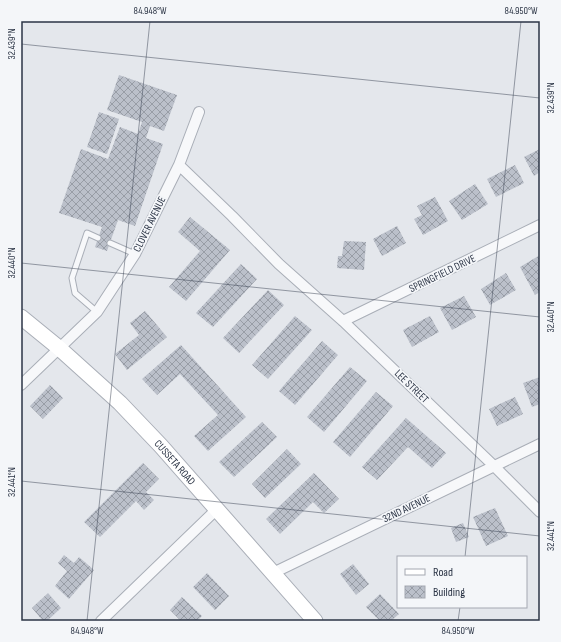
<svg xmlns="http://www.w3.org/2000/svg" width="561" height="642" font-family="'Sofia Sans Condensed',sans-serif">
  <defs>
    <pattern id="building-cross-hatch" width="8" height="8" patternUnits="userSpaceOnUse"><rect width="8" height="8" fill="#bbc0ca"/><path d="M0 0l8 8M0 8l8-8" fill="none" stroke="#989da6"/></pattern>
  </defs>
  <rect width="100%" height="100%" fill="#e4e7ec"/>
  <path fill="url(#building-cross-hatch)" d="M119,75L177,95L164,131L150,126L146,138L163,144L135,226L118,220L107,251L95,247L102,227L59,213L81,149L108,159L120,127L138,134L142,122L107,110Z
    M99,112L119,119L107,154L87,147Z
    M540,149V172L534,176L524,157Z
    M515,165L524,183L496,197L487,179Z
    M475,184L488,204L462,220L449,201Z
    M435,197L448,221L423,235L414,219L422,215L417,206Z
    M190,217L230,250L186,301L169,287L200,251L178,232Z
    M397,226L406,243L382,256L373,239Z
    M344,241L366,242L364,270L337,268L338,256H342Z
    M540,255V292L535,295L520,267Z
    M241,264L257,279L213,327L196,313Z
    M506,273L516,290L490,305L481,289Z
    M268,290L284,305L239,353L223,338Z
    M464,296L476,317L452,330L440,308Z
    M145,311L167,337L127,370L115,354L139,335L130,323Z
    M295,316L312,330L268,379L252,365Z
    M430,316L439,332L412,347L403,330Z
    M322,341L338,355L295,405L279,391Z
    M181,345L246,417L208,451L194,436L218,415L180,374L157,395L142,379Z
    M350,367L367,381L324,432L307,417Z
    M540,377V404L532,407L523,383Z
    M50,385L63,398L43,419L30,406Z
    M376,392L393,406L350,457L333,442Z
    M515,397L523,414L497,426L489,409Z
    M406,418L446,453L432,468L408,447L377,480L362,467Z
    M262,422L277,437L234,477L219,462Z
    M287,449L301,464L265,498L252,484Z
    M143,463L159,479L146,492L154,500L144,510L136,501L100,537L84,522Z
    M314,473L339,499L324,513L313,502L280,534L266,519Z
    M495,508L508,536L486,546L473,517Z
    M463,523L469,537L456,542L451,528Z
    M64,555L74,563L79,557L94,570L69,599L55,586L67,571L58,563Z
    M353,564L369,584L356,595L340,574Z
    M207,573L229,596L215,610L193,587Z
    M48,593L61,608L47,621H43L32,608Z
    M380,594L399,614L391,621H380L366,607Z
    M182,597L202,616L197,621H181L170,610Z"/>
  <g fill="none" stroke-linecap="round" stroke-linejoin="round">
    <g stroke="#a9aeb7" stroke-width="7">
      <path id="lane" d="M110,243L135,254
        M97,312L75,293L72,278L87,233L98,238"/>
    </g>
    <g stroke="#a9aeb7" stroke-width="12">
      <path id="street" d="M179,165L199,112
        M343,321L540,225
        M21,385L97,312L135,254L179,165L232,216L279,264L343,321L494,466L540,512
        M273,573L540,444
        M101,621L216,510"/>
    </g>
    <g stroke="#a9aeb7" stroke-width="17">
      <g id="secondary">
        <path id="s1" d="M21,317L59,348L120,403L161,446L315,621"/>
      </g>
    </g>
    <use href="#lane" stroke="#f7f8fa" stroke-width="5"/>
    <use href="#street" stroke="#f7f8fa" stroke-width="10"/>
    <use href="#secondary" stroke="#fff" stroke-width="15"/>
  </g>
  <path fill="none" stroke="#2b3445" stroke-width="1" stroke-opacity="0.45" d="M21,44L540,98M21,263L540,317M21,481L540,536M465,557L521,21M87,621L150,21M458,621L460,607"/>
  <g text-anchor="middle" stroke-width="3.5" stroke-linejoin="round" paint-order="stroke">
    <g font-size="11" fill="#2b3445" stroke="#f4f6f9">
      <text transform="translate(149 224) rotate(-64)" y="4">CLOVER AVENUE</text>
      <text transform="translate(442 273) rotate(-26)" y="4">SPRINGFIELD DRIVE</text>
      <text transform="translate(412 386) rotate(44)" y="4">LEE STREET</text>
      <text dy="4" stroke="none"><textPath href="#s1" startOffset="212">CUSSETA ROAD</textPath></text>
      <text transform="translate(406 508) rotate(-26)" y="4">32ND AVENUE</text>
    </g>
  </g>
  <rect width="561" height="642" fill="none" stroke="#f4f6f9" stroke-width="44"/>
  <rect x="397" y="556" width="130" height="52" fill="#f4f6f9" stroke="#a4a8b1"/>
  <rect x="405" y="569" width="20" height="6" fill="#ffffff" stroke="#a4a8b1"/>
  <text x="433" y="576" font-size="12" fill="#2b3445">Road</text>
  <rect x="405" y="586" width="20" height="12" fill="url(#building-cross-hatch)" stroke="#a4a8b1"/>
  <text x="433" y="596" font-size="12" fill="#2b3445">Building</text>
  <rect x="22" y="22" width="517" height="598" fill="none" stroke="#2b3445" stroke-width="1.5"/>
  <g font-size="10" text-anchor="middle" fill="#2b3445">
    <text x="150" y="14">84.948°W</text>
    <text x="521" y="14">84.950°W</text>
    <text transform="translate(11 44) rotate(-90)" y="4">32.439°N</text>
    <text transform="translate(550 98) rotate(-90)" y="4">32.439°N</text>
    <text transform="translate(11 263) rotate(-90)" y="4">32.440°N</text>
    <text transform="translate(550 317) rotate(-90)" y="4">32.440°N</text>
    <text transform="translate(11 482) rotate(-90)" y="4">32.441°N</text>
    <text transform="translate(550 536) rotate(-90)" y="4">32.441°N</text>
    <text x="87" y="634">84.948°W</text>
    <text x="458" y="634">84.950°W</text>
  </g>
</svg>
